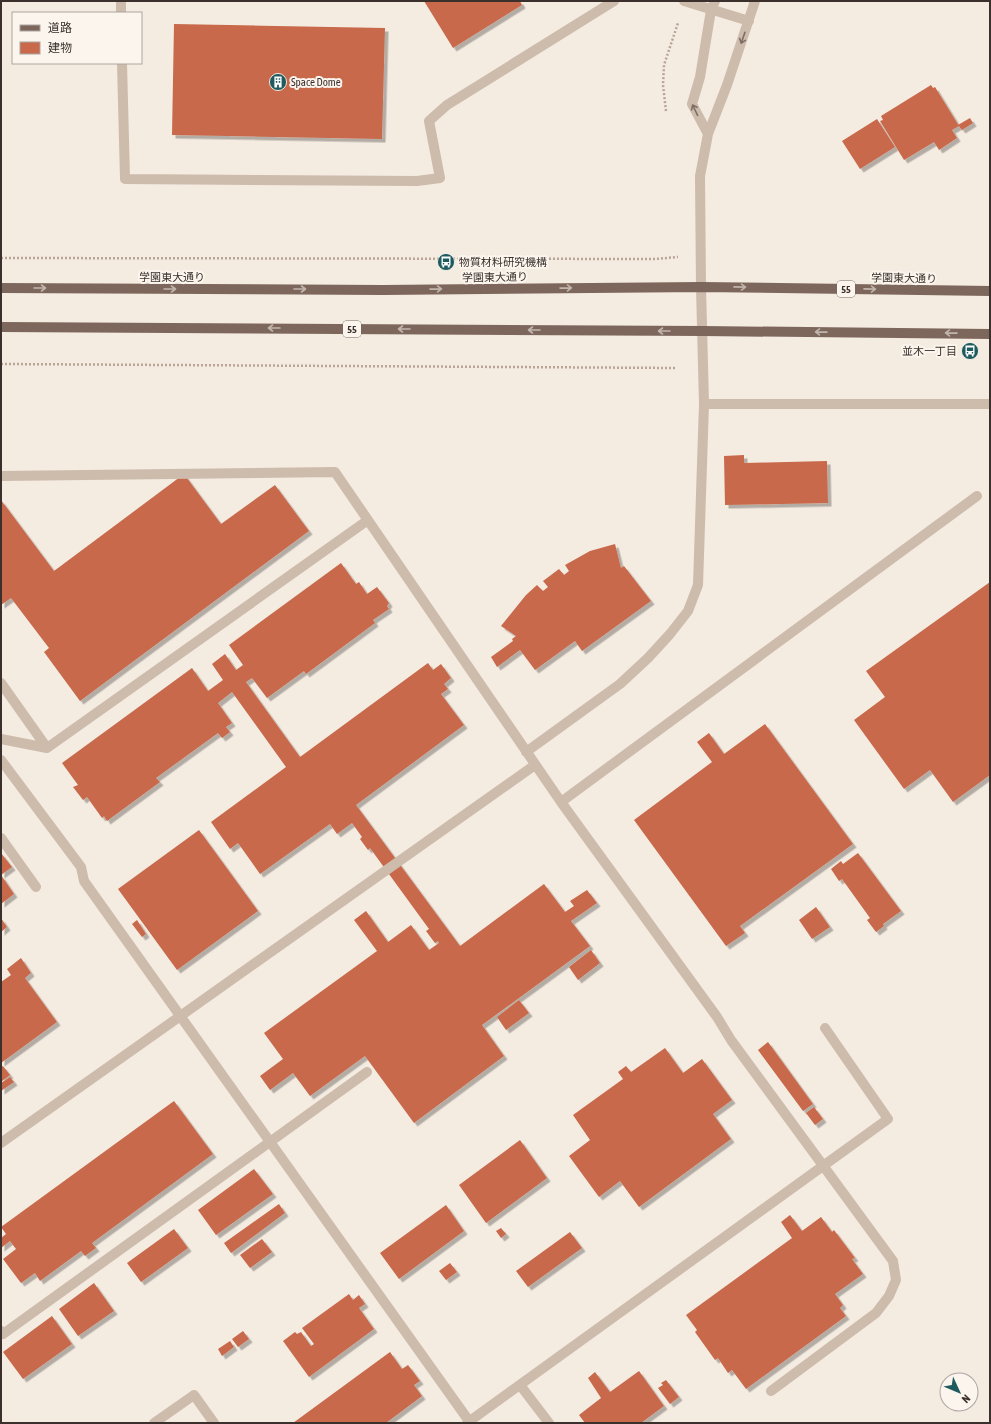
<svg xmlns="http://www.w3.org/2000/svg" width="991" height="1424" font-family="'Asap Condensed','Noto Sans JP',sans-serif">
  <defs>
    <filter id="shadow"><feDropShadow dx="3.5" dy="3.5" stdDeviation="0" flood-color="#0004"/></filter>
  </defs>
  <rect width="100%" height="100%" fill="#f4ebe1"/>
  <path fill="#c8694b" filter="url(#shadow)" d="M424,1H520L522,5L453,48Z
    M174,24L385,28L382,139L172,135Z
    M931,85L933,88L935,87L959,126L952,130L957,138L939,150L934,142L904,160L880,121L883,120L881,116Z
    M970,118L973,123L962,130L958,125Z
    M877,119L895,147L860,169L842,141Z
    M744,455V463L827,461L828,503L725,505L724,456Z
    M184,474L221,524L275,485L309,531L80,701L44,652L49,648L11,598L1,605V500L54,571Z
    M615,544L621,568L624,566L651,601L582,651L575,641L535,670L520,650L497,667L491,657L513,641L512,639L516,636L501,626L526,595L537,585L543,591L548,587L543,581L559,569L564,575L569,571L565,565L590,551Z
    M341,563L356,584L359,582L367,594L377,587L389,603L387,606L389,609L373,620L375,623L306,674L304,671L267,698L252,678L246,682L300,757L428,663L433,670L441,664L451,678L444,684L448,689L441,694L464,725L356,805L460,946L544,884L565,912L574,906L570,901L587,890L597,903L571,921L590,946L482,1025L504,1056L414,1123L365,1056L310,1096L293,1073L270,1090L260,1076L283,1059L264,1033L377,951L354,920L366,911L388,942L411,925L429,950L439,943L438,941L435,943L426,931L429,929L370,848L368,850L360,839L362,837L352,823L337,834L330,824L260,874L238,843L230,849L211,822L286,767L232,692L218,703L232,723L226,727L230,732L222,738L218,733L156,778L160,782L107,821L104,816L102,818L87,797L83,800L73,787L78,785L62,763L192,668L208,691L223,680L212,664L225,654L236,670L243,665L229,645Z
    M990,582V775L953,802L930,770L904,789L854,720L885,697L866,671Z
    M765,724L853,844L740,926L745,933L726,946L634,820L712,762L697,742L709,733L724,754Z
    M199,830L258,911L177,970L118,889Z
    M1,853L12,867L1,875L14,894L1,904Z
    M858,853L901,911L883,924L884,926L876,932L867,920L870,918L842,879L839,881L831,869L841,861L843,864Z
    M816,907L830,927L812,939L799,920Z
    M1,918L7,927L1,932Z
    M137,920L146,934L142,937L132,924Z
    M591,950L600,963L578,980L569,967Z
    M21,958L31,973L25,978L57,1022L1,1063V982L11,975L7,969Z
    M519,1000L529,1013L506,1030L497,1017Z
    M768,1042L813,1104L803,1111L758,1050Z
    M665,1048L683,1073L702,1059L732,1100L713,1114L731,1139L639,1207L620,1181L599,1197L569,1156L590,1140L573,1115L623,1079L618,1072L626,1066L631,1072Z
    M3,1066L10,1075L1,1082V1067Z
    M10,1077L14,1082L1,1091V1083Z
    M174,1101L213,1154L92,1243L96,1248L85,1256L81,1251L40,1281L35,1273L21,1283L3,1259L16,1249L10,1241L1,1248V1238L6,1234L1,1227Z
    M814,1107L823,1119L815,1125L806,1113Z
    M520,1140L547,1178L486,1223L459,1185Z
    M254,1169L273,1194L216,1235L198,1210Z
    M279,1204L285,1213L231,1253L224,1243Z
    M446,1205L464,1231L399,1279L380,1253Z
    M790,1215L802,1231L821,1217L832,1232L834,1230L855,1258L852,1259L863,1274L835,1294L843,1305L840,1308L846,1316L746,1389L732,1370L728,1373L718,1358L715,1360L695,1332L697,1330L686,1315L792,1238L781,1222Z
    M501,1228L506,1234L501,1238L496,1231Z
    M174,1229L188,1248L141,1282L127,1263Z
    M570,1232L582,1248L528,1287L516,1271Z
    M262,1239L272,1252L250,1268L240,1255Z
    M450,1263L457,1272L446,1280L439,1271Z
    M94,1283L114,1311L78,1336L59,1309Z
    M349,1294L353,1300L359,1295L365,1304L359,1308L374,1329L309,1377L283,1341L295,1332L297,1334L301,1332L311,1346L314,1344L302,1328Z
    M52,1316L72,1344L23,1379L3,1352Z
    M243,1331L249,1339L238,1347L232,1339Z
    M230,1341L234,1347L222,1356L218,1349Z
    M390,1352L402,1369L408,1365L420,1381L414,1385L422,1396L386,1423H293Z
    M639,1371L664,1406L641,1423H585L579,1415L601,1398L588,1378L595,1372L610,1392Z
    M666,1380L679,1397L670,1404L658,1388L663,1385L661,1383Z"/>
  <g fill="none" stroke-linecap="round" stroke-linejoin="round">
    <path stroke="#b9a596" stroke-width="2.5" stroke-dasharray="2 2" stroke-linecap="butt" d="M666,111L663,85L664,65L678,23
      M1,258L655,259L678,257
      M1,364L677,368"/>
    <path stroke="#cdbbac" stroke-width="10" d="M121,1V13
      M684,1L749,21
      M715,1L711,10L700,77L692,104L708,134L727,85L755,1
      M122,63L125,179L417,181L440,178L429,121L447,105L614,1
      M701,287L700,176L708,134
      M1,476L335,472L561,802L717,1017L731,1040L893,1261L896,1280L889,1296L876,1313L771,1391
      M1,683L47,748
      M1,739L47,748L368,520
      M526,752L620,684L648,658L670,634L688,611L698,585L704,404
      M1,760L81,867L84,881L469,1421
      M561,802L977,496
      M1,838L36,887
      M1,1143L535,765
      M1,1331L3,1334L367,1072
      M520,1385L549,1423
      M154,1423L194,1395L214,1423
      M467,1423L888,1119L825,1028"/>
    <path stroke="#cdbbac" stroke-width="10" d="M701,287L704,404H990"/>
    <path stroke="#7d675c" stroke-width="10" d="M1,288L383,290L701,287L990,291
      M1,327L703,331L990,334"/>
  </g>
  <defs><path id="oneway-shaft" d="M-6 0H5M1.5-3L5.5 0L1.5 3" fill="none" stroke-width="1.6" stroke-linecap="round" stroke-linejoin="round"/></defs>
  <g stroke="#7d6f65">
    <use href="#oneway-shaft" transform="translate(743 38) rotate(109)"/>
    <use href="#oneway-shaft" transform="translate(695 110) rotate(-116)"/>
  </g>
  <g stroke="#c2b5ac">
    <use href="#oneway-shaft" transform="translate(740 287) rotate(1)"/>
    <use href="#oneway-shaft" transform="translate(40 288)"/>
    <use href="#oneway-shaft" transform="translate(566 288) rotate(-1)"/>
    <use href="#oneway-shaft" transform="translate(170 289)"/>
    <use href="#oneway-shaft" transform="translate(300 289)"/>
    <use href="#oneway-shaft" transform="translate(436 289) rotate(-1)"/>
    <use href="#oneway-shaft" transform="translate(870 289) rotate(1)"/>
    <use href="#oneway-shaft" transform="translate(274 328) rotate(-180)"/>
    <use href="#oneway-shaft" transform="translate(404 329) rotate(-180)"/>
    <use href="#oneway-shaft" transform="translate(534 330) rotate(-180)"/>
    <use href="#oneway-shaft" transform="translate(664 331) rotate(-180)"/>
    <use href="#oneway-shaft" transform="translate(821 332) rotate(-179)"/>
    <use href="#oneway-shaft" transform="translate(951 333) rotate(-179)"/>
  </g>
  <defs>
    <g id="building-disc" transform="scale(0.9)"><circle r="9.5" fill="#1f5a5e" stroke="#fbf5ee"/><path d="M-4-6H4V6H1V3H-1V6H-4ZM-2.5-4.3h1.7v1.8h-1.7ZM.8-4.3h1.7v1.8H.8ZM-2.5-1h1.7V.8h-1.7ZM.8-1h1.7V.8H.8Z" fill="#fff"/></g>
    <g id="bus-disc" transform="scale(0.9)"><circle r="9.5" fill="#1f5a5e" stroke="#fbf5ee"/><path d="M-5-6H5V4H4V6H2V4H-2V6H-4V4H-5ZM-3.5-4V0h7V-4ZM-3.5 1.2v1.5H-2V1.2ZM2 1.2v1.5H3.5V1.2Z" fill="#fff"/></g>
  </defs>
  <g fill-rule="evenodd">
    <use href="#building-disc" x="278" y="82"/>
    <use href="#bus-disc" x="446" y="262"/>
    <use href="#bus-disc" x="970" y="351"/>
  </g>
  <g text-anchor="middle" stroke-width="4" stroke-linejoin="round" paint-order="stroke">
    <g fill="#fbf5ee" stroke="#756b66" stroke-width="1">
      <rect x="837" y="281" width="18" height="16" rx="3"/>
      <rect x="343" y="321" width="18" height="16" rx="3"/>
    </g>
    <g font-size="10" font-weight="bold" fill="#3b302b">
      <text x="846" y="293">55</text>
      <text x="352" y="333">55</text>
    </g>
    <g font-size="11" fill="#3b302b" stroke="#fbf5ee" text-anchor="start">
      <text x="291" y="86">Space Dome</text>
      <text x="459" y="266">物質材料研究機構</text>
      <text x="957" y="355" text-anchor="end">並木一丁目</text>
    </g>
    <g font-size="11" fill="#3b302b" stroke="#fbf5ee">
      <text x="172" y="281">学園東大通り</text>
      <text transform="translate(495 277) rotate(-1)" y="4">学園東大通り</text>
      <text transform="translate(904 278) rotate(1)" y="4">学園東大通り</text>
    </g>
  </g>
  <rect width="991" height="1424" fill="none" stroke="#3b302b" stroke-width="4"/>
  <rect x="12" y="12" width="130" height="52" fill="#fbf5ee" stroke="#aea6a0"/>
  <rect x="20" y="25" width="20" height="6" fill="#7d675c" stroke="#aea6a0"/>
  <text x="48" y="32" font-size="12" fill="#3b302b">道路</text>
  <rect x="20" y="42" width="20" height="12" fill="#c8694b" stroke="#aea6a0"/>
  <text x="48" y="52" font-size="12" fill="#3b302b">建物</text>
  <g transform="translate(959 1392) rotate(134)"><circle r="19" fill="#fbf5ee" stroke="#aea6a0"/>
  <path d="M0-3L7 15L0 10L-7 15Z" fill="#1f5a5e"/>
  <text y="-6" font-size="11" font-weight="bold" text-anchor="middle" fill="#3b302b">N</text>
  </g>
</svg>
